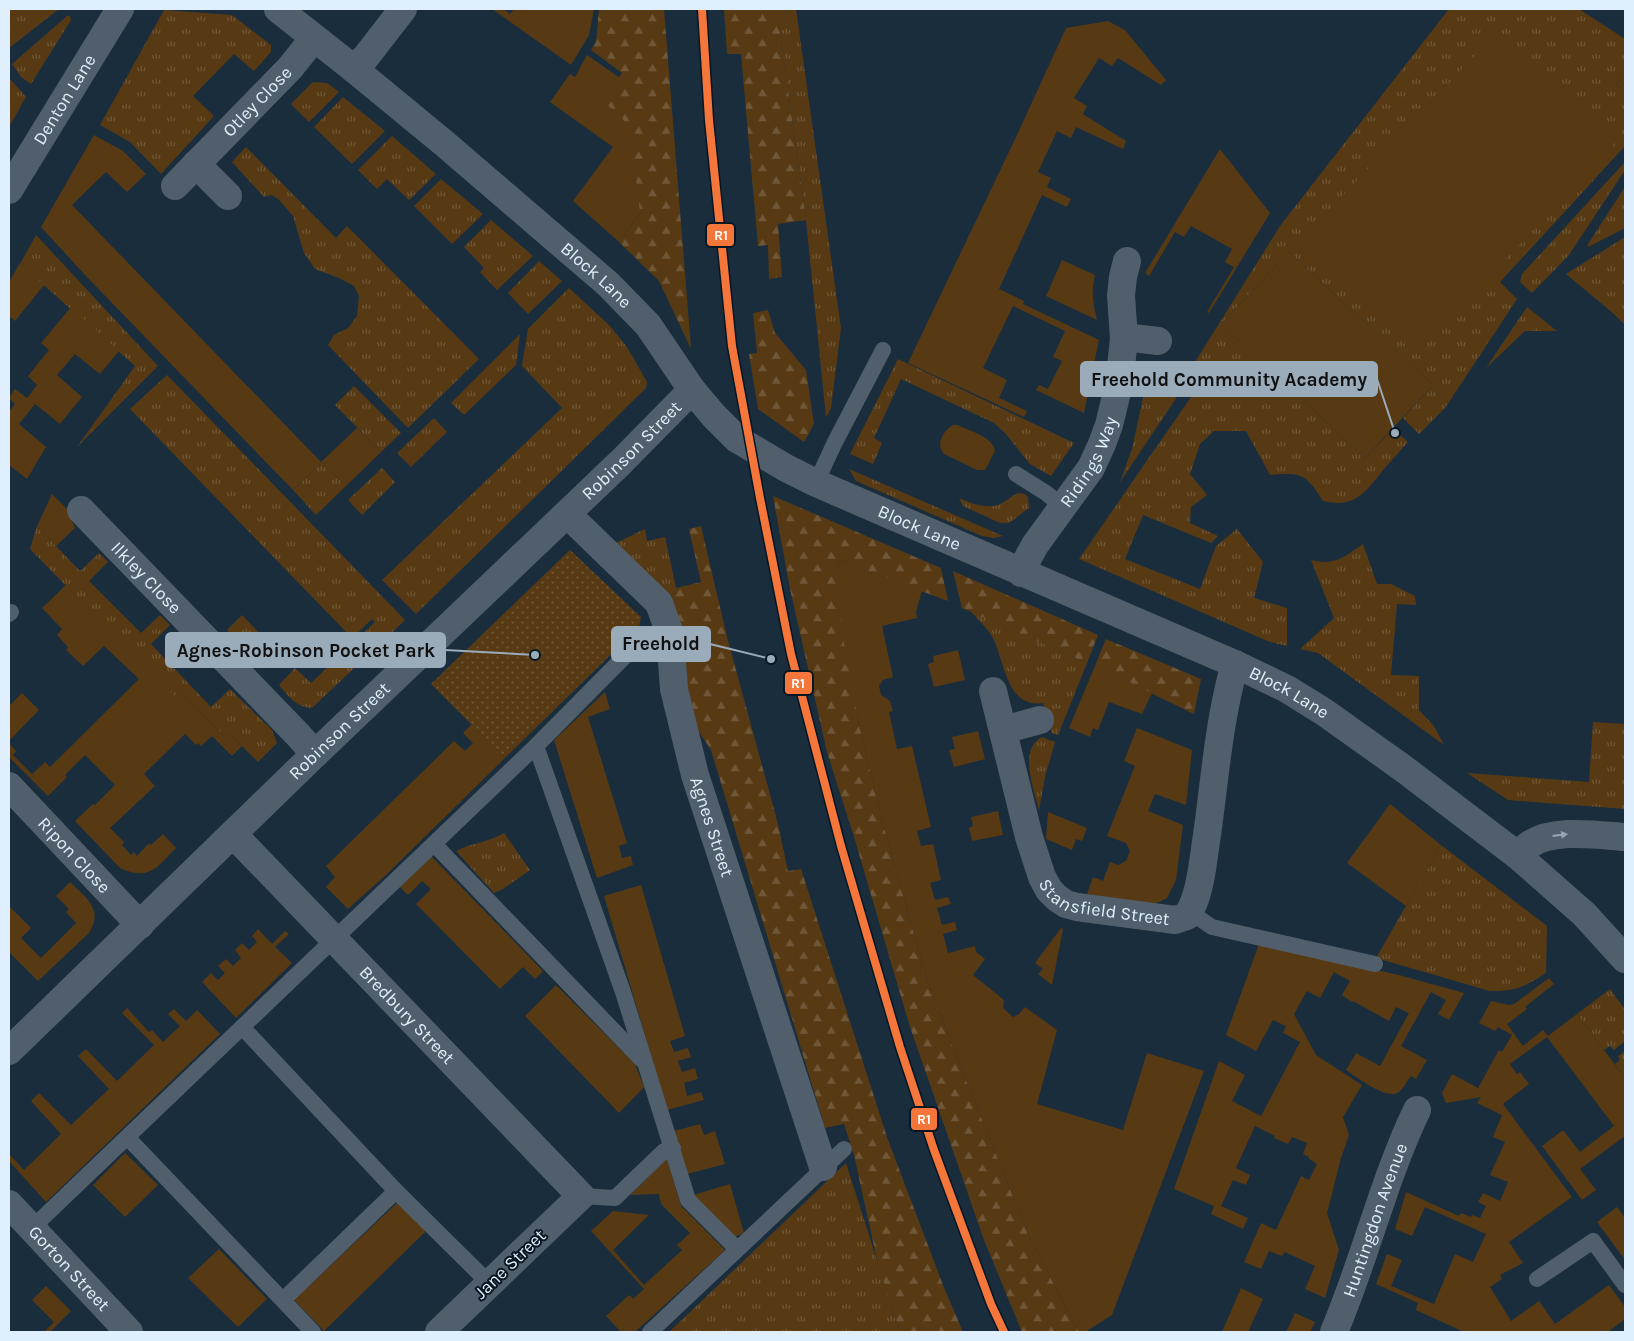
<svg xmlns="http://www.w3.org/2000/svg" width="1634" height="1341" font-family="Karla,sans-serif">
  <defs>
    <pattern id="grass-tufts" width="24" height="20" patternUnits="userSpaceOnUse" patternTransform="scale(1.25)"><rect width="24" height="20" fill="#573a14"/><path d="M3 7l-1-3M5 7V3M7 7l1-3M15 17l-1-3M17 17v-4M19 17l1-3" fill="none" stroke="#6f5737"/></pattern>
    <pattern id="forest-firs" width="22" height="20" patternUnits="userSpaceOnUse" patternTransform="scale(1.25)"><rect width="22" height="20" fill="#573a14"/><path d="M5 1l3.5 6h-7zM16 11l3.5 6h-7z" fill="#6f5737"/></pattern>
    <pattern id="park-dots" width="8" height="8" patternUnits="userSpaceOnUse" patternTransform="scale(1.25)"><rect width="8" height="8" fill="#573a14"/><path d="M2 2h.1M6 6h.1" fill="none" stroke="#6f5737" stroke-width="1.8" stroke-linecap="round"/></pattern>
  </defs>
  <rect width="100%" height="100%" fill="#192d3d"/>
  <path fill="url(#grass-tufts)" d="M12,9H59L9,48V11Z
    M787,9H796L841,328L831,408L826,417L806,220L779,25Z
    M1449,9H1579L1625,39V69L1616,85L1625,91V146L1500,282L1517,299L1445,408L1419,434L1403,418L1433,385L1289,252L1221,324L1365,458L1393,429L1408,442C1400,451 1392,460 1384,469C1366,491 1356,509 1323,501C1306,474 1302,472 1270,475L1246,431H1214L1200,444L1190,474L1207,495L1191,507L1190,523L1218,536L1211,543L1143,515L1125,559L1200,589L1216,546L1237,529L1263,562L1254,598L1287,608V646L1270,642L1079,559L1200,384L1195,362L1280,226Z
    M164,10L232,15L271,45V52L254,71L234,54L193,96L214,116L161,174L130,142L100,125Z
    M67,16H70L71,20L31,84L21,77L12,64Z
    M9,78L26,97L9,127Z
    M313,82L327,83L339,92L309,122L291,104Z
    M343,97L385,131L352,164L314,127Z
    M392,136L436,174L409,200L387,179L377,189L358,170Z
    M246,147L336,238L347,226L479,359L408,428L328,345L334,335L348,328L357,316L359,296L354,286L339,278L315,269L304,253L293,216L279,200L272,195L264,197L232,162Z
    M1625,162V170L1569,255L1532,293L1520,282L1522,274Z
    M441,179L483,214L452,244L414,206Z
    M1625,187V228L1588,247V244Z
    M491,220L533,256L497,290L480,272L484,268L464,247Z
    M36,235L158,366L77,447L135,366L20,264Z
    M1625,237V325L1614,314L1566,274Z
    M539,261L562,281L528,314L508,293Z
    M569,288L610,326L627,347L647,382L646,388L416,614L382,580L562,408L522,366L528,329Z
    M1527,307L1557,331H1525L1486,368Z
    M520,334L516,365L464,415L451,403Z
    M898,359L1074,443L1051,476L1030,464L1005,433L994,423L901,379L874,438L882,443L873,464L850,454Z
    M1155,362L1179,363L1183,388L1120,482L1132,449L1150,365Z
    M167,375L405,620L312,708C296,707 289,697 279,685L295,668L311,683L375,622L372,619L352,638L130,409Z
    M354,386L401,433L381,452L335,405Z
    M434,418L447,432L411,467L397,453Z
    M322,462L346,486L316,515L293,490Z
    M382,468L395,482L362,515L348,500Z
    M849,469L1003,536L994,538L982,536L856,481Z
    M1018,493L1025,494L1028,497L1029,508L1009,523H1000L963,506L959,498C970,503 985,509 998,505C1004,503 1012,496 1018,493Z
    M37,526L80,571L99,553L108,562L89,581L141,633L160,615L170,625L151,644L211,707L230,689L272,730L277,743L258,762L235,739L220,732L180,691L175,697L30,549Z
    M645,529L647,541L665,537L676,588L671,599L616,543Z
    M1363,544L1377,584H1391L1415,596L1416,605L1397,604L1391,675L1419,676V710L1434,726L1444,745L1318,653L1300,649L1334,618L1311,560C1335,566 1344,557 1363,544Z
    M970,611L1087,663L1058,735L1052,733L1043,703C1007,709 1005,662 993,638C987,628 979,620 970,611Z
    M242,615L278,653L263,668L227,630Z
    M1593,722L1625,724V809L1508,800L1467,773L1589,782Z
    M1042,737L1055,742L1045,777L1039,810C1034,789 1018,749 1042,737Z
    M504,833L530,870L503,889L494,893L456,851C471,843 490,842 504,833Z
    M1441,845L1547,926L1546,973C1524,987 1517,991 1490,991L1376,958Z
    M1610,989L1625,1010V1041L1614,1050L1610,1046L1604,1050L1577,1014Z
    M1625,1051V1078L1615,1064L1620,1060L1618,1056Z
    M846,1163L900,1332H669Z"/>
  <path fill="url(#forest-firs)" d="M599,9H664L691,349L659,281L619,242L640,213L604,102L622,73L591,50L596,42Z
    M724,9H787L779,25L806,220L778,224L782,277L769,279L768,245L758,246L741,54H727Z
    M768,310L775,333L806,370L814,424L804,442L758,409L749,354L757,353L753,313Z
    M773,496L941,568L948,601L837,560L858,719L877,801L926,977L956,1055L1029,1236L1079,1332H1022L984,1240L910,1027L854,837L827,752L790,589Z
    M701,526L727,637L778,824L788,871L801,869L888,1140L943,1285L963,1332H900L878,1264L854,1155L844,1124L825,1128L711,750L695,726L685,682L671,599L676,588L701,582L689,529Z
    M953,571L1098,635L1087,663L962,608Z
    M1106,639L1201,679L1194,714L1095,666Z"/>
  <path fill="url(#park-dots)" d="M570,550L641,617L639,627L505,758L431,684Z"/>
  <path fill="#573a14" d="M492,9H503L510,14L514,9H594L589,35L571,65Z
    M1108,21L1125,30L1166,80L1161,85L1118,58L1112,66L1099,58L1074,98L1087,106L1083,114L1126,141L1123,149L1076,127L1071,138L1057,131L1038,172L1051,178L1047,187L1071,199L1067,207L1042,195L999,289L1024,301L1023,304L1099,340L1084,413L1036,390L1039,385L1048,389L1062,361L1053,357L1065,331L1013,306L983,368L1007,380L999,398L1027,411L1024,417L908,363L1017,135L1066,28Z
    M1499,30L1617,141L1416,354L1298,243Z
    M587,55L620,78L604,102L630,126L640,213L619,242L573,201L613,147L550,102L570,74L575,77Z
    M1625,69V91L1616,85Z
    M94,135L123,151L146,174L127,192L106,172L72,205L321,462L357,428L381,452L346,486L322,462L293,490L85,275L41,227Z
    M1220,149L1270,213L1209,313L1207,312L1234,267L1225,262L1232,249L1191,226L1184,237L1175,232L1149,276L1145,273Z
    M1289,252L1433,385L1365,458L1221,324Z
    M1062,260L1095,275C1091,293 1093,303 1097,320L1046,296Z
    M20,263L44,285L15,321L9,316V282Z
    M71,307L119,351L100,374L75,354L57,375L82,397L60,424L35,404L19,424L46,447L27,479L9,465V412L15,404L9,398L15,389L27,398L37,385L28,376L49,350L41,343Z
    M953,425H957C970,431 992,436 995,451L985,470H977L944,454C935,445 943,431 953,425Z
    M52,494L67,509L75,528L56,546L37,526Z
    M837,560L922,591L916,612L917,618L882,626L893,677L883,680L879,686L881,695L890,701L893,711L889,712L897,749L912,746L931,827L917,831L921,846L933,844L941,880L930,883L935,900L948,897L951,904L937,908L942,925L955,922L957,930L943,934L948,953L975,946L976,952L985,959L973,975L1004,1000L1003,1008L1013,1017L1019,1014L1025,1007L1057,1030L1037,1104L1123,1130L1147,1053L1204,1071L1112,1315L1085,1332H1079L1029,1236L956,1055L926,977L877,801L858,719L843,637Z
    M66,585L175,696L180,691L220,732L235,739L242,746L232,756L212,736L201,746L198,743L196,745L185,734L144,774L155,786L110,828L124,842L122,845L131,855L134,852L137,856L149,843L151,845L163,834L176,848C156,868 151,880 121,869L75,821L93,804L95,805L115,785L85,755L65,775L67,777L48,796L9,757V743L16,751L13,755L32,774L45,762L50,767L139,679L104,646L83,666L66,650L68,647L57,635L62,629L42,608Z
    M958,650L965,680L934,687L928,664L934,662L933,656Z
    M1095,666L1152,693L1142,714L1109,702L1098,730L1093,728L1090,737L1069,728Z
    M605,692L610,709L588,717L627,843L619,846L622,858L631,856L633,865L597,878L554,740Z
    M22,693L39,710L9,741V706Z
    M472,724L505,758L387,874L348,909L326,887L335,877L326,866L454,741L465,751L473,743L463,733Z
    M1137,728L1192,750L1186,805L1155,794L1148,811L1183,825L1176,880L1167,898L1153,905L1087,894L1093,877L1103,881L1110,862L1118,865L1126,861L1130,851L1126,843L1107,836L1135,766L1124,761Z
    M978,731L985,759L954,767L949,750L955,749L952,737Z
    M1390,804L1441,845L1406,906L1347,863Z
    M998,811L1003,835L972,841L969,828L973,826L971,817Z
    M1048,812L1087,828L1082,841L1076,839L1072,850L1046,839Z
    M431,856L543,971L535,979L523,967L500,989L416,904L431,889L422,881L408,895L400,887Z
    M70,882C86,898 104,909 89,933L38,981L9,952V906L31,928L21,938L41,958L76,923L66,912L69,909L56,896Z
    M641,885L685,1036L670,1041L674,1052L688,1048L691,1057L678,1061L682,1072L695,1068L698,1079L684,1083L687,1096L701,1092L704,1100L667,1110L604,896Z
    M1061,928L1063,929L1052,985L1038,974L1043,969L1035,963Z
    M258,929L272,944L285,931L289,934L275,947L292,963L236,1018L202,982L211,973L218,980L225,973L218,966L226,959L233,966L241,958L235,950L242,943L249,950L257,942L252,936Z
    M1259,944L1399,975L1464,993L1449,1020L1438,1014L1446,1000L1431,992L1401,1046L1427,1060L1416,1079L1411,1076C1407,1081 1404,1088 1399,1092C1387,1101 1357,1077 1346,1070L1356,1053L1380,1066L1409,1013L1396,1007L1389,1021L1353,1001L1352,1002L1342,995L1350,981L1334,972L1320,998L1307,991L1294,1014L1316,1055L1362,1085L1343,1117L1349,1135L1341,1158L1327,1213L1339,1250L1325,1298L1305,1289L1315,1266L1285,1252L1282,1256L1269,1251L1261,1269L1244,1262L1261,1223L1276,1230L1301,1176L1309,1180L1317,1164L1309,1159V1157L1303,1154L1307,1143L1292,1137L1288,1144L1274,1138L1275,1136L1255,1126L1236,1168L1250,1175L1246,1185L1233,1180L1221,1206L1248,1218L1243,1229L1211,1214L1214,1206L1174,1189L1219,1061L1245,1075L1232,1101L1261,1116L1300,1042L1283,1033L1286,1026L1273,1020L1256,1051L1226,1035Z
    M1549,978L1554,984L1525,1007L1527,1009L1507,1024L1523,1046L1543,1030L1548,1036L1577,1014L1625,1078V1136L1580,1169L1596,1190L1582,1200L1542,1146L1563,1130L1580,1152L1614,1126L1547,1037L1510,1064L1517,1074L1520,1072L1529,1084L1503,1104L1572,1197L1509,1242L1523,1263L1500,1275L1502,1279L1490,1287L1511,1321L1539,1301L1555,1324L1609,1285L1625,1307V1319L1608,1332H1464L1416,1310L1418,1303L1376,1284L1387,1254L1402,1260L1391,1286L1434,1304L1455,1254L1473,1262L1486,1234L1425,1207L1412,1236L1395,1229L1406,1192L1459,1216L1461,1213L1471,1217L1472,1215L1480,1218L1486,1206L1478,1202L1483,1193L1500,1201L1508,1182L1490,1175L1505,1142L1493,1137L1502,1115L1477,1103L1481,1097L1446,1103L1442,1093L1452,1074L1478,1088L1499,1050L1502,1052L1512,1035L1498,1027L1495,1031L1479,1023L1491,1001L1509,1005L1514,1004Z
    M556,985L635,1064L644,1087L619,1113L525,1016Z
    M127,1008L149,1032L152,1030L163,1042L180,1026L168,1014L174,1009L186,1021L197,1010L220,1034L46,1202L9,1161V1154L24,1170L61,1134L31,1101L39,1093L71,1125L109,1089L78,1056L86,1049L117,1081L154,1045L122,1013Z
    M700,1124L704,1135L715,1131L725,1164L687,1174L674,1131Z
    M125,1153L158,1185L125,1217L93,1185Z
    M667,1159L681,1206L725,1250L635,1332H621L606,1316L629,1295L633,1299L644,1289L591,1231L613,1211L649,1215L613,1250L644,1285L682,1250L677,1245L690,1233L661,1204L659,1194L630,1195Z
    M730,1184L744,1233L734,1237L693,1195Z
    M398,1202L426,1231L324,1331L294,1300Z
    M1617,1207L1625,1218V1260L1597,1222Z
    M219,1249L267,1299L238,1327L188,1278Z
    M46,1286L71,1311L50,1332H44L54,1322L32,1300Z
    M1241,1288L1263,1299L1248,1332H1222Z
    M1295,1313L1315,1322L1310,1332H1286Z"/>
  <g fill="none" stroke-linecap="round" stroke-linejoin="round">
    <path stroke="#515f6c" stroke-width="16" d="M1016,474L1046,493L1063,507
      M816,483L834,444L883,350
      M9,614L11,612
      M536,746L623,992L688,1200L737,1249
      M434,844L642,1060
      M1190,912L1212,927L1375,964
      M242,1027L396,1191L490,1284
      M127,1137L313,1332
      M581,1196L615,1198L664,1151L673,1148
      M32,1228L536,746L638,643L650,636L670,634
      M1537,1279L1593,1241L1625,1285
      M283,1300L396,1191
      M650,1332L844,1149"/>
    <g stroke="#515f6c" stroke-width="28">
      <path d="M354,69L365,58L403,9"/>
      <path d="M196,164L228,196"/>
      <path id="s1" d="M175,186L290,68L314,38"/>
      <path d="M1124,337L1158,341"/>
      <path id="s2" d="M81,510L299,736L315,754"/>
      <path id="s3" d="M567,514L659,603L670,634L674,689L695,775L823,1167"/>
      <path id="s4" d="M1021,573L1029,556L1035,545L1091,468L1102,444L1109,425L1119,384L1124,339L1121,295L1123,277L1127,261"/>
      <path id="s5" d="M993,691L1029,837L1042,877L1049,890L1057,898L1066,904L1077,907L1175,920L1187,916C1201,895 1203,859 1207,835C1215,778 1219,719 1235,664"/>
      <path d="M1003,730L1040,720"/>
      <path id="s6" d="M9,786L140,925"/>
      <path id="s7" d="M233,834L581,1196L439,1332"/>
      <path d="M1517,855C1521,852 1524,848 1529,845C1553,828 1597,835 1625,837"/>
      <path id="s8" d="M9,1051L315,754L620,463L692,390"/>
      <path id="s9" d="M9,1204L129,1332"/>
      <path id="s10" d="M1334,1332C1365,1259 1383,1181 1417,1110"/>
    </g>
    <path stroke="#515f6c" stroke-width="28" id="s11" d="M9,190L120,9"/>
    <path stroke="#515f6c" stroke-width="28" id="s12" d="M278,9L354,69L445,144L608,284L648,325L692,390L714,416L737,439L786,468L816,483L1235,664L1287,689L1324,712L1404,769L1517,855L1584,914L1625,959"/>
    <g stroke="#071623" stroke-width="11">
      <path id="rail-1" d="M702,9L709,120L732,346L760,498L791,654L841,846L900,1047L934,1150L991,1304L1004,1332"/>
    </g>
    <use href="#rail-1" stroke="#f5763a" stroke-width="8"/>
  </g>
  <defs><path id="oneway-solid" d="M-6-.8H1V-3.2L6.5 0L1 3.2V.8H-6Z" transform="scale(1.25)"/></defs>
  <use fill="#98a7b5" href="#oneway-solid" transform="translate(1560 835) rotate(-7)"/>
  <g text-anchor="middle" stroke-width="4" stroke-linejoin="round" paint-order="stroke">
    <g font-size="18" fill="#dfeffe" stroke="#071623">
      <text dy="6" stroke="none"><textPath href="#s11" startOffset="106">Denton Lane</textPath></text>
      <text dy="6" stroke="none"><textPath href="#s1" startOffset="118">Otley Close</textPath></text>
      <text dy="6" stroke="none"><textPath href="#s12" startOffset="415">Block Lane</textPath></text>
      <text dy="6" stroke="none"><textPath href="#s8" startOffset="865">Robinson Street</textPath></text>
      <text dy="6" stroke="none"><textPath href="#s4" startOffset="131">Ridings Way</textPath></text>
      <text dy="6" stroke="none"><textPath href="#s12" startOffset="835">Block Lane</textPath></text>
      <text dy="6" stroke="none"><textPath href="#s2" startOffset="94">Ilkley Close</textPath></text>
      <text dy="6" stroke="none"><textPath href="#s12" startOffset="1240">Block Lane</textPath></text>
      <text dy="6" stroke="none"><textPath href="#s8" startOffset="460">Robinson Street</textPath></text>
      <text dy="6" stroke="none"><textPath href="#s3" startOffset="359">Agnes Street</textPath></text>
      <text dy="6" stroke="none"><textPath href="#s6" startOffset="95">Ripon Close</textPath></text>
      <text dy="6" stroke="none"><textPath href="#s5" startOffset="265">Stansfield Street</textPath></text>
      <text dy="6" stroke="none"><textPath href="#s7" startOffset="251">Bredbury Street</textPath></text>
      <text dy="6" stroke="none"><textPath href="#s10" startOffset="119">Huntingdon Avenue</textPath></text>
      <text transform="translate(510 1264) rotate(-44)" y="6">Jane Street</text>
      <text dy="6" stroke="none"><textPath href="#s9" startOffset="88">Gorton Street</textPath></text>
    </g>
  </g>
  <path fill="none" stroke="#9aabba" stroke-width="2" d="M1395 433L1377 379M771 659L710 644M535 655L445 650"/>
  <g fill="#9aabba" stroke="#071623" stroke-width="2">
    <circle cx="1395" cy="433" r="5"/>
    <circle cx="771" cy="659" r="5"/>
    <circle cx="535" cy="655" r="5"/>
  </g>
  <g fill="#9aabba" stroke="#9aabba" stroke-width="2">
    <rect x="1081" y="362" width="296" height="34" rx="5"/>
    <rect x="612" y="627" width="98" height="34" rx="5"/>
    <rect x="166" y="633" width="279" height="34" rx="5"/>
  </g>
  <g font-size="19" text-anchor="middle" font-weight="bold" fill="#111">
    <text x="1229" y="386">Freehold Community Academy</text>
    <text x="661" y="650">Freehold</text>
    <text x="306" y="657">Agnes-Robinson Pocket Park</text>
  </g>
  <g stroke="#071623" stroke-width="2">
    <rect x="706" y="223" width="29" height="24" rx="5" fill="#f5763a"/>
    <rect x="784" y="671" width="29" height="24" rx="5" fill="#f5763a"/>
    <rect x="910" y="1107" width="28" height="24" rx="5" fill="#f5763a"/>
  </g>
  <g font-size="14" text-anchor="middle" font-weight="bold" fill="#fff">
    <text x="721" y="240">R1</text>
    <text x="798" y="688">R1</text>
    <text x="924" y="1124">R1</text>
  </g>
  <rect width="1634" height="1341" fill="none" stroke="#dfeffe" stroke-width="20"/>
</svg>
